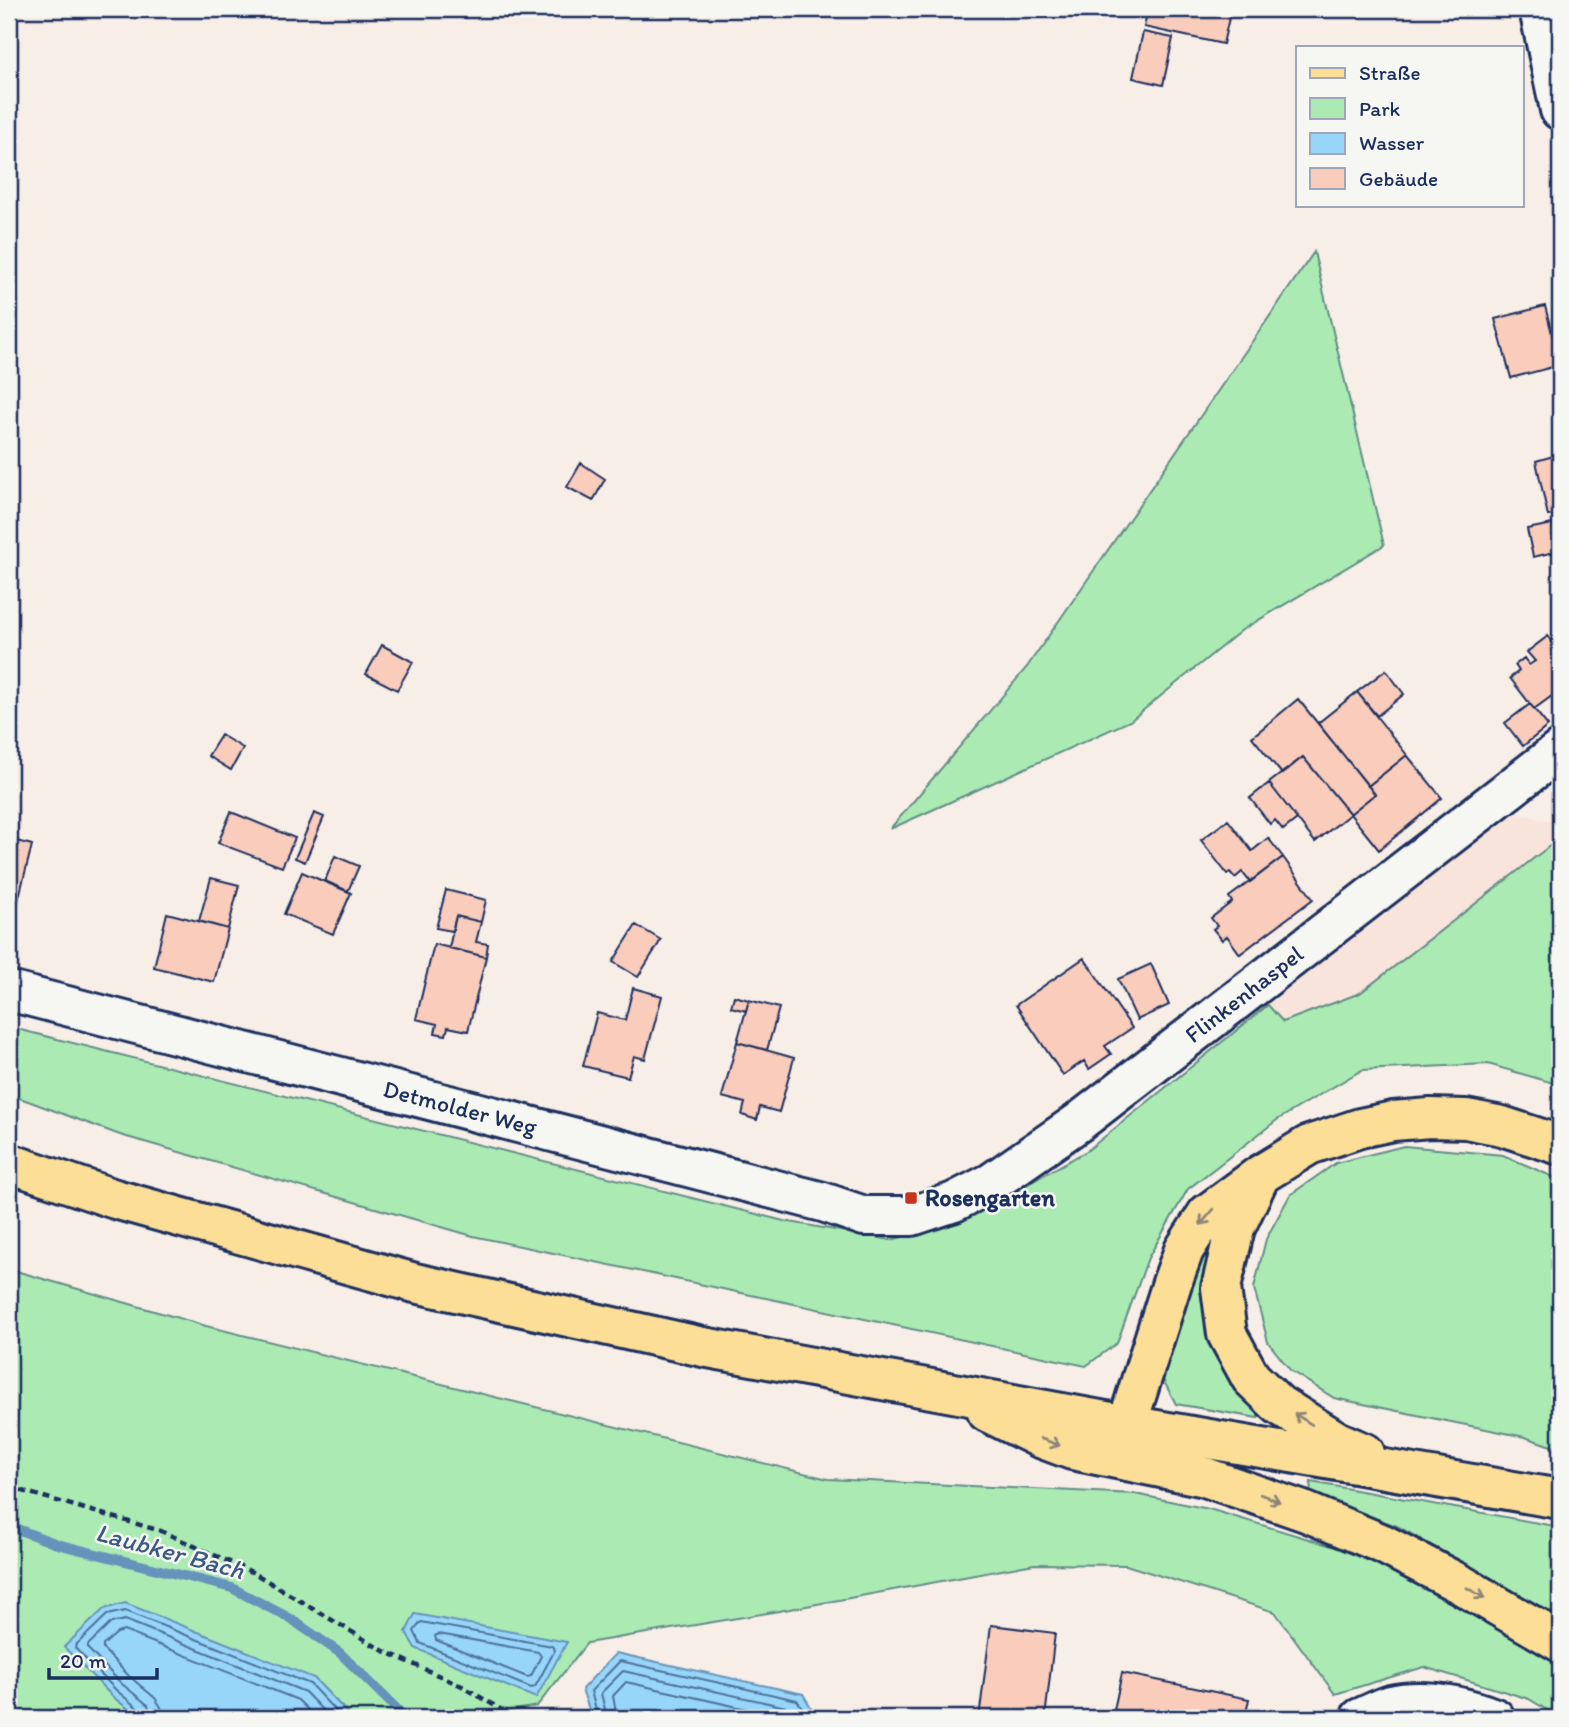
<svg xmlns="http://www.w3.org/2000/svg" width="1569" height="1727" font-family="Itim,sans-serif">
  <rect width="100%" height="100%" fill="#f7eee7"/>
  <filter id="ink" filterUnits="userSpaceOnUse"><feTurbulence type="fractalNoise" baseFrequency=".0143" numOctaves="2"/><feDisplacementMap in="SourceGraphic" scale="14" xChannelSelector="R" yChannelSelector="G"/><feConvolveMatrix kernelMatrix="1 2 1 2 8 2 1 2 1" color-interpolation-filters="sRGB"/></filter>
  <g filter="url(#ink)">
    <path fill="#f8e4da" d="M1504,811L1560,823V838L1360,993L1283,1022L1268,1005Z"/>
    <path fill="#abebb3" stroke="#638d88" stroke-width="2" d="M1314,252L1384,545L1242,630L1130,721L890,829L1027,667Z
      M1560,838V1085L1488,1064L1362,1070L1277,1120L1188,1189L1148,1258L1117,1343L1086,1366L473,1236L120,1135L9,1094V1027L784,1221L891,1240L959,1223L1088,1150L1268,1005L1283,1022L1360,993Z
      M1404,1146L1503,1155L1560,1180V1449L1525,1437L1334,1398L1291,1371L1268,1342L1254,1288L1266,1239L1290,1195L1336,1163Z
      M1212,1245L1259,1410L1258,1418L1176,1404L1162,1378L1199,1256Z
      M9,1269L206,1326L828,1479L1135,1494L1209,1509L1368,1557L1560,1664V1718L1529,1699L1424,1667L1335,1694L1275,1612L1126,1565L1034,1564L779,1611L587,1643L537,1706L487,1715L484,1718H352L314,1678L112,1696L140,1718H9Z
      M1311,1482L1560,1527V1618L1397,1526L1310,1495Z"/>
    <path fill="#98d6f9" stroke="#6693bb" stroke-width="2" d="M125,1603L314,1678L352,1718H140L112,1696L64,1647L104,1609Z
      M415,1614L567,1642L536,1698L415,1648L406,1632Z
      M616,1653L803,1694L817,1718H592L582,1689Z"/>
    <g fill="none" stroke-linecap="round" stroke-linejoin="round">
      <path stroke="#4d729c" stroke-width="2" d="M421,1622L552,1646L555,1650L535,1687L531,1688L420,1643L414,1631Z
        M439,1634L538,1652L541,1656L531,1676L527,1677L436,1640L435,1636Z
        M143,1718L141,1711L116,1690L75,1648L76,1645L107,1615L125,1611L310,1684L342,1718
        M152,1718L148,1705L122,1684L88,1649V1645L111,1623L125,1620L305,1692L330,1718
        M163,1718L161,1707L155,1698L129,1676L103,1649V1645L117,1633L124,1631L298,1700L316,1718
        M598,1718L591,1691L620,1661L797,1700L809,1718
        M607,1718L601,1693L623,1671L791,1708L799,1718
        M617,1718L613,1696L626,1682L787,1718"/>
      <path stroke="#6693bb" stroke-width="10" d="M9,1526L57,1544L232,1588L291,1619L340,1653L406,1718"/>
    </g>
    <path fill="#f9ccbc" stroke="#1b2f5e" stroke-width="2" d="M1148,9H1231L1223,44L1144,27Z
      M1143,32L1173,38L1163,85L1133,78Z
      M1545,306L1560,365L1511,378L1495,319Z
      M1560,454V514L1548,516L1536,461Z
      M581,463L605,479L593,501L567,487Z
      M1553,524L1559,551L1533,557L1527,529Z
      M1548,636L1560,652V690L1534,709L1510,678L1519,671L1515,665L1524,658L1529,665L1535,661L1527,652Z
      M382,645L413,662L397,690L366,674Z
      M1386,670L1404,694L1377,716L1357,692Z
      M1357,692L1407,755L1368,786L1318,723Z
      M1298,699L1375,794L1350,814L1303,757L1282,774L1252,737Z
      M1530,704L1548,726L1523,746L1505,723Z
      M221,735L243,748L231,770L208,756Z
      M1407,755L1442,798L1379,850L1350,814L1375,794L1368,786Z
      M1303,757L1350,814L1315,842L1269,783Z
      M1269,783L1297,819L1283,830L1275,820L1270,824L1250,798Z
      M231,812L295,838L282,867L218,843Z
      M314,813L324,817L305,862L295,858Z
      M1228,820L1252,851L1268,838L1283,857L1250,882L1242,872L1235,878L1230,872L1227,874L1201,840Z
      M9,839L32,845L11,929L9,928Z
      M335,856L359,866L348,891L325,881Z
      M1283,857L1313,899L1240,954L1227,936L1222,940L1213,929L1217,926L1211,918L1232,902L1229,897Z
      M302,872L351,893L333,934L284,914Z
      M211,878L239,885L228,929L199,921Z
      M446,890L486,900L481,922L456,916L452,931L436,928Z
      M167,913L228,929L214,982L154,967Z
      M456,916L481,922L476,942L488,944L486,957L449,948Z
      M636,925L661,940L638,977L613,962Z
      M434,944L486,957L468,1031L448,1027L446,1035L435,1033L437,1024L416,1019Z
      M1084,958L1132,1028L1105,1046L1111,1054L1089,1069L1084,1061L1063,1075L1016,1005Z
      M1151,964L1169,1005L1137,1020L1118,979Z
      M633,988L662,996L645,1059L634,1056L628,1077L583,1066L597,1013L625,1020Z
      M734,996L749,1000L746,1011L731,1007Z
      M749,1000L779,1008L767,1050L737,1042Z
      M737,1042L794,1058L779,1112L760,1107L757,1120L742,1115L745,1103L722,1097Z
      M991,1625L1055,1633L1045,1718H979Z
      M1122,1673L1249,1699L1245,1718H1155L1114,1710Z"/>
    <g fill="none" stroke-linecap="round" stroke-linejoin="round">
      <g stroke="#1b2f5e" stroke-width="44">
        <g id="minor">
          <path id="s1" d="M9,991L823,1202L864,1216H912L954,1202L991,1183L1079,1122L1560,750"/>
          <path d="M1360,1718C1370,1714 1381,1708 1391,1705C1426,1697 1463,1706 1495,1718"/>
        </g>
      </g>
      <g stroke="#1b2f5e" stroke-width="44">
        <path id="tertiary" d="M1539,9L1560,110"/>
      </g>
      <g stroke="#1b2f5e" stroke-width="44">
        <path id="primary" d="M9,1163L115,1199L415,1283L703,1347L1127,1425L1560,1499
          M1258,1180L1235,1228L1221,1288L1227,1334L1251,1378L1279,1405L1337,1441L1365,1453
          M987,1412L1040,1438L1072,1450L1205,1477L1306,1512L1383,1544L1460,1584L1560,1642
          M1127,1425L1172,1283L1184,1250L1207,1214L1260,1175L1309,1145L1360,1128L1393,1121L1430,1118L1466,1119L1502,1126L1560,1145"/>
      </g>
      <path stroke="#1b2f5e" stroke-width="4.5" stroke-dasharray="7 5" stroke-linecap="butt" d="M9,1487L161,1531L254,1573L382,1650L462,1686L515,1718
        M9,1713L15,1718"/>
      <use href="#minor" stroke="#f6f6f2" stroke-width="38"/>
      <use href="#tertiary" stroke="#f6f6f2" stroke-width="38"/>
      <use href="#primary" stroke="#fcde96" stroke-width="38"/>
    </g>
    <defs><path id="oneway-shaft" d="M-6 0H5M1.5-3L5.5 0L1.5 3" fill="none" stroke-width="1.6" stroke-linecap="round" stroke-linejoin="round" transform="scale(1.75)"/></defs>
    <g stroke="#8c867a">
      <use href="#oneway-shaft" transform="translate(1207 1217) rotate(131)"/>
      <use href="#oneway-shaft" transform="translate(1303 1419) rotate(-148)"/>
      <use href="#oneway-shaft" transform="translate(1050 1442) rotate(20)"/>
      <use href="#oneway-shaft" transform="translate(1270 1498) rotate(21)"/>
      <use href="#oneway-shaft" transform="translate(1476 1593) rotate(30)"/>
    </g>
  </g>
  <rect fill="#c8321e" stroke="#f6f6f2" stroke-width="2.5" x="904" y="1191" width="14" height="14" rx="3.5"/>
  <g text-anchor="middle" stroke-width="5" stroke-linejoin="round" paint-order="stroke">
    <g font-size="24" fill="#1b2f5e" stroke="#f6f6f2">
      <text dy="8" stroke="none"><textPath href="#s1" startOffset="1334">Flinkenhaspel</textPath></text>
      <text dy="8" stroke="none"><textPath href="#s1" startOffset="466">Detmolder Weg</textPath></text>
    </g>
    <g font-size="24" font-weight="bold" fill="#1b2f5e" stroke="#f6f6f2" text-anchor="start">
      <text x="925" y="1206">Rosengarten</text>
    </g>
    <g font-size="26" font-style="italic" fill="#3a5985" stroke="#f6f6f2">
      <text transform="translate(170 1551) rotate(15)" y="9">Laubker Bach</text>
    </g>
  </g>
  <rect width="1569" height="1727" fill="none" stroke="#f6f6f2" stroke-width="35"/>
  <rect x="18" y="18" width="1534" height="1692" fill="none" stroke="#1b2f5e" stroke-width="2.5" filter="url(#ink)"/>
  <rect x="1296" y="46" width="228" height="161" fill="#f6f6f2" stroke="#9ea6b7" stroke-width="2"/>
  <rect x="1310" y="68" width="35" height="10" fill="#fcde96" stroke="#9ea6b7" stroke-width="2"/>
  <text x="1359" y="80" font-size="21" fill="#1b2f5e">Straße</text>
  <rect x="1310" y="98" width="35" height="21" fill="#abebb3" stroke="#9ea6b7" stroke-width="2"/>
  <text x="1359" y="116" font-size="21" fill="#1b2f5e">Park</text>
  <rect x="1310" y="133" width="35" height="21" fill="#98d6f9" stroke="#9ea6b7" stroke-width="2"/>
  <text x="1359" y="150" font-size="21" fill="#1b2f5e">Wasser</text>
  <rect x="1310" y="168" width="35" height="21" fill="#f9ccbc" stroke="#9ea6b7" stroke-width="2"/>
  <text x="1359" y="186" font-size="21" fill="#1b2f5e">Gebäude</text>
  <path d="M49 1668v10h108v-10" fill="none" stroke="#1b2f5e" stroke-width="3.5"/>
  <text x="60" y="1668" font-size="21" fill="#1b2f5e" stroke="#f6f6f2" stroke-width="5" paint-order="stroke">20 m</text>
</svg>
